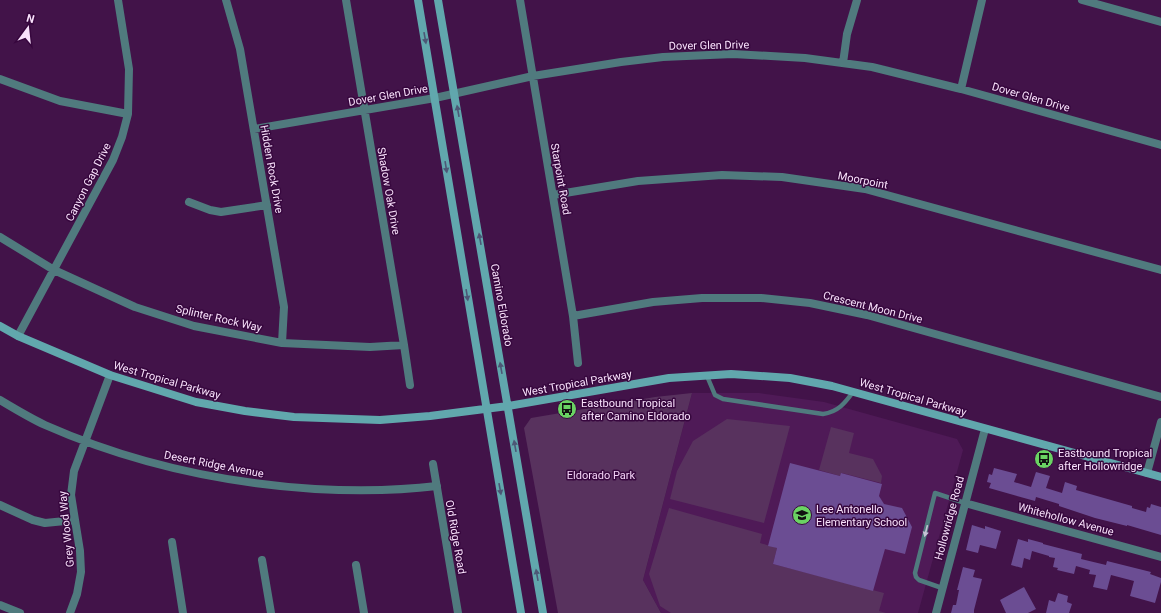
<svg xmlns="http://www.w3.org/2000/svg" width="1161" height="613" font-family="Roboto,sans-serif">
  <rect width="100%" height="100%" fill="#421349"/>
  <path fill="#4f1a57" d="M692,393H759L824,402L957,439L963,450L918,613H661L643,580Z"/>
  <path fill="#58325e" d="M692,393L643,580L661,613H558L524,428L531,418L655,397Z
    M727,419L790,426L764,523L670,499L677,471L693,441Z
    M831,427L854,433L849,453L873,459L882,476L881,483L842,473L840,476L819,470Z
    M669,508L762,534L760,543L777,548L773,564L884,593L879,611L886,613H671L660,606L649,574Z"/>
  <path fill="#6b4d93" d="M790,463L840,476L841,473L882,484L879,496L884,504L902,508L912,527L905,554L885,549L873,591L773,564L777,548L768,546Z
    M994,468L1017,474L1014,482L1031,487L1036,472L1050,476L1046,488L1062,493L1065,482L1077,486L1076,490L1132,506V508L1146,512L1147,507L1150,508L1151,504L1161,507V535L1127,525V526L1095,518L1059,506V504L1036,497L1035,501L989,488L991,483L987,482L989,474L992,475Z
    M972,525L985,529V526L1001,531L996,549L980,545L978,553L966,550Z
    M1018,539L1028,542V539L1043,543V544L1082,554L1081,559L1106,565L1107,561L1151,572L1150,574L1161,578V582L1155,603L1130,596L1134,581L1111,575L1107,590L1093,587L1096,575L1089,574L1090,570L1076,566L1074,574L1057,570L1058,568L1053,567L1055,558L1049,557V556L1032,551L1030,560L1024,558L1022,568L1011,565Z
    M963,567L975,570L973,577L982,579L974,610V613H951L953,605H956L959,590H957Z
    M1024,587L1036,609L1028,613H1006L1000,600Z
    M1058,593L1068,596L1067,602L1072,604L1069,613H1046L1049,600L1055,602Z"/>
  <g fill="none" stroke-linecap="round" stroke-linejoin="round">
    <path stroke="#507a7e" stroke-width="4.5" d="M707,376L715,395L723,399L823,414C838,412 845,403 853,392
      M942,588L919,580L916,577L915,573L935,493L965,503"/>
    <path stroke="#507a7e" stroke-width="8" d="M226,0L240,49L284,307L282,343
      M346,0L404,345L410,385
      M520,0L573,316L578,363
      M1082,0L1161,22
      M843,63L847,34L857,0
      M0,79L60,101L128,114
      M961,89L982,0
      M254,129L435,98L533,76L621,62L663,57L733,54L805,58L872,67L961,89L1161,145
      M553,195L638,181L722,175L782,177L865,189L1161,270
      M189,202L210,210L221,212L267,205
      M0,237L54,270L135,307L194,326L282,343L370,347L404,345
      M573,316L653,302L702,298H761L810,303L867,315L1161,397
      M18,336L113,160L122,137L128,114L129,69L118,0
      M0,400C15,409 30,418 45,425C131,463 222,483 315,489C356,491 396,491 437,486
      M433,464L458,613
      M1147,473L1161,422
      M965,503L1161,557
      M0,505L33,520L45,523L75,520
      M172,542L183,613
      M262,560L271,613
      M356,565L364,613
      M0,605L20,613
      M70,613L77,594L81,572L80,551L71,495L74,471L110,375
      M936,613L985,429"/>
    <path stroke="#61a7ad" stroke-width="8" d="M418,0L521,613
      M438,0L543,613
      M0,326L18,336L110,375L196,402L245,411L294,417L380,420L430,416L508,406L669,378L731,374L790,378L832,386L1161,477"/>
  </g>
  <defs><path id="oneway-solid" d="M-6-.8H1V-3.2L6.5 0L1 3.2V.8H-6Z"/></defs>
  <g fill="#4c5776">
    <use href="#oneway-solid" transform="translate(425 38) rotate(80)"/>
    <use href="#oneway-solid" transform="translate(458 111) rotate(-100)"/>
    <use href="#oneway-solid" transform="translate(446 167) rotate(81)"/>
    <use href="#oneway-solid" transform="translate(480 239) rotate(-100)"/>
    <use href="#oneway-solid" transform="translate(467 295) rotate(81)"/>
    <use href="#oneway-solid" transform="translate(501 368) rotate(-100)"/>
    <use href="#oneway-solid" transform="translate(515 446) rotate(-100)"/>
    <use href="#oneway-solid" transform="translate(500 489) rotate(80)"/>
    <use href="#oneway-solid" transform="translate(537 575) rotate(-100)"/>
  </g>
  <use fill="#c6c3d6" href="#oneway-solid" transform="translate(926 531) rotate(104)"/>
  <defs>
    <g id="bus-disc" transform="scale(1)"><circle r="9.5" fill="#6ad363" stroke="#37073e"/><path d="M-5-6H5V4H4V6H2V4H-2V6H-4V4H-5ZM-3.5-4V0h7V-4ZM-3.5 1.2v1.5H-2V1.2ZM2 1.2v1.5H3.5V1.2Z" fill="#111"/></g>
    <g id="school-disc" transform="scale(1)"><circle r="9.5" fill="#6ad363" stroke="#37073e"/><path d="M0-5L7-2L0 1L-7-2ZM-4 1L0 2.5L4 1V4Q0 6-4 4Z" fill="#111"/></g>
  </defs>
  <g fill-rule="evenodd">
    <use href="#bus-disc" x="567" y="409"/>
    <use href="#bus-disc" x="1044" y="459"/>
    <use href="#school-disc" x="802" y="515"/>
  </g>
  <g text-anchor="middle" stroke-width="3" stroke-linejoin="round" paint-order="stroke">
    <g font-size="11" fill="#f9e2fc" stroke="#37073e">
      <text transform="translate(709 45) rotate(-1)" y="4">Dover Glen Drive</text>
      <text transform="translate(388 95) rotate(-10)" y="4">Dover Glen Drive</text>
      <text transform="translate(1031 97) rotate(16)" y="4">Dover Glen Drive</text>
      <text transform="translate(272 169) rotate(80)" y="4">Hidden Rock Drive</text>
      <text transform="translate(561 179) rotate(80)" y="4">Starpoint Road</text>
      <text transform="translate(863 180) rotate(11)" y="4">Moorpoint</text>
      <text transform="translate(88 182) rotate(-63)" y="4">Canyon Gap Drive</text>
      <text transform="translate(389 191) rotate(80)" y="4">Shadow Oak Drive</text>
      <text transform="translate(502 305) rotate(80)" y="4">Camino Eldorado</text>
      <text transform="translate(873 307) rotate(14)" y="4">Crescent Moon Drive</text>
      <text transform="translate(219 318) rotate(13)" y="4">Splinter Rock Way</text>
      <text transform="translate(167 380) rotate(16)" y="4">West Tropical Parkway</text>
      <text transform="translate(577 383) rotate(-10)" y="4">West Tropical Parkway</text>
      <text transform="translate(913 397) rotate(16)" y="4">West Tropical Parkway</text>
      <text transform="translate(214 464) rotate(11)" y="4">Desert Ridge Avenue</text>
      <text transform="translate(949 518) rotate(-75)" y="4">Hollowridge Road</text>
      <text transform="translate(1066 519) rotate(15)" y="4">Whitehollow Avenue</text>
      <text transform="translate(66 529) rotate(-96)" y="4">Grey Wood Way</text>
      <text transform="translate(456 537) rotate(80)" y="4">Old Ridge Road</text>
    </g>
    <g font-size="11" fill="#f9e2fc" stroke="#37073e" text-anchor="start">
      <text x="581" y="407">Eastbound Tropical<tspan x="581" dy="13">after Camino Eldorado</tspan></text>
      <text x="1058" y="457">Eastbound Tropical<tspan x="1058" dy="13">after Hollowridge</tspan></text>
      <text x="816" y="513">Lee Antonello<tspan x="816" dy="13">Elementary School</tspan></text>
    </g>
    <g font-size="11" fill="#f3d4f6" stroke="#37073e">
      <text x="601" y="479">Eldorado Park</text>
    </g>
  </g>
  <g transform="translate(28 28) rotate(15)" stroke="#37073e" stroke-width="3" paint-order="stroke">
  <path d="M0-3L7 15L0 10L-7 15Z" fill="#f9e2fc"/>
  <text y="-6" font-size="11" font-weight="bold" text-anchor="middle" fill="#f9e2fc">N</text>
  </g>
</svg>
